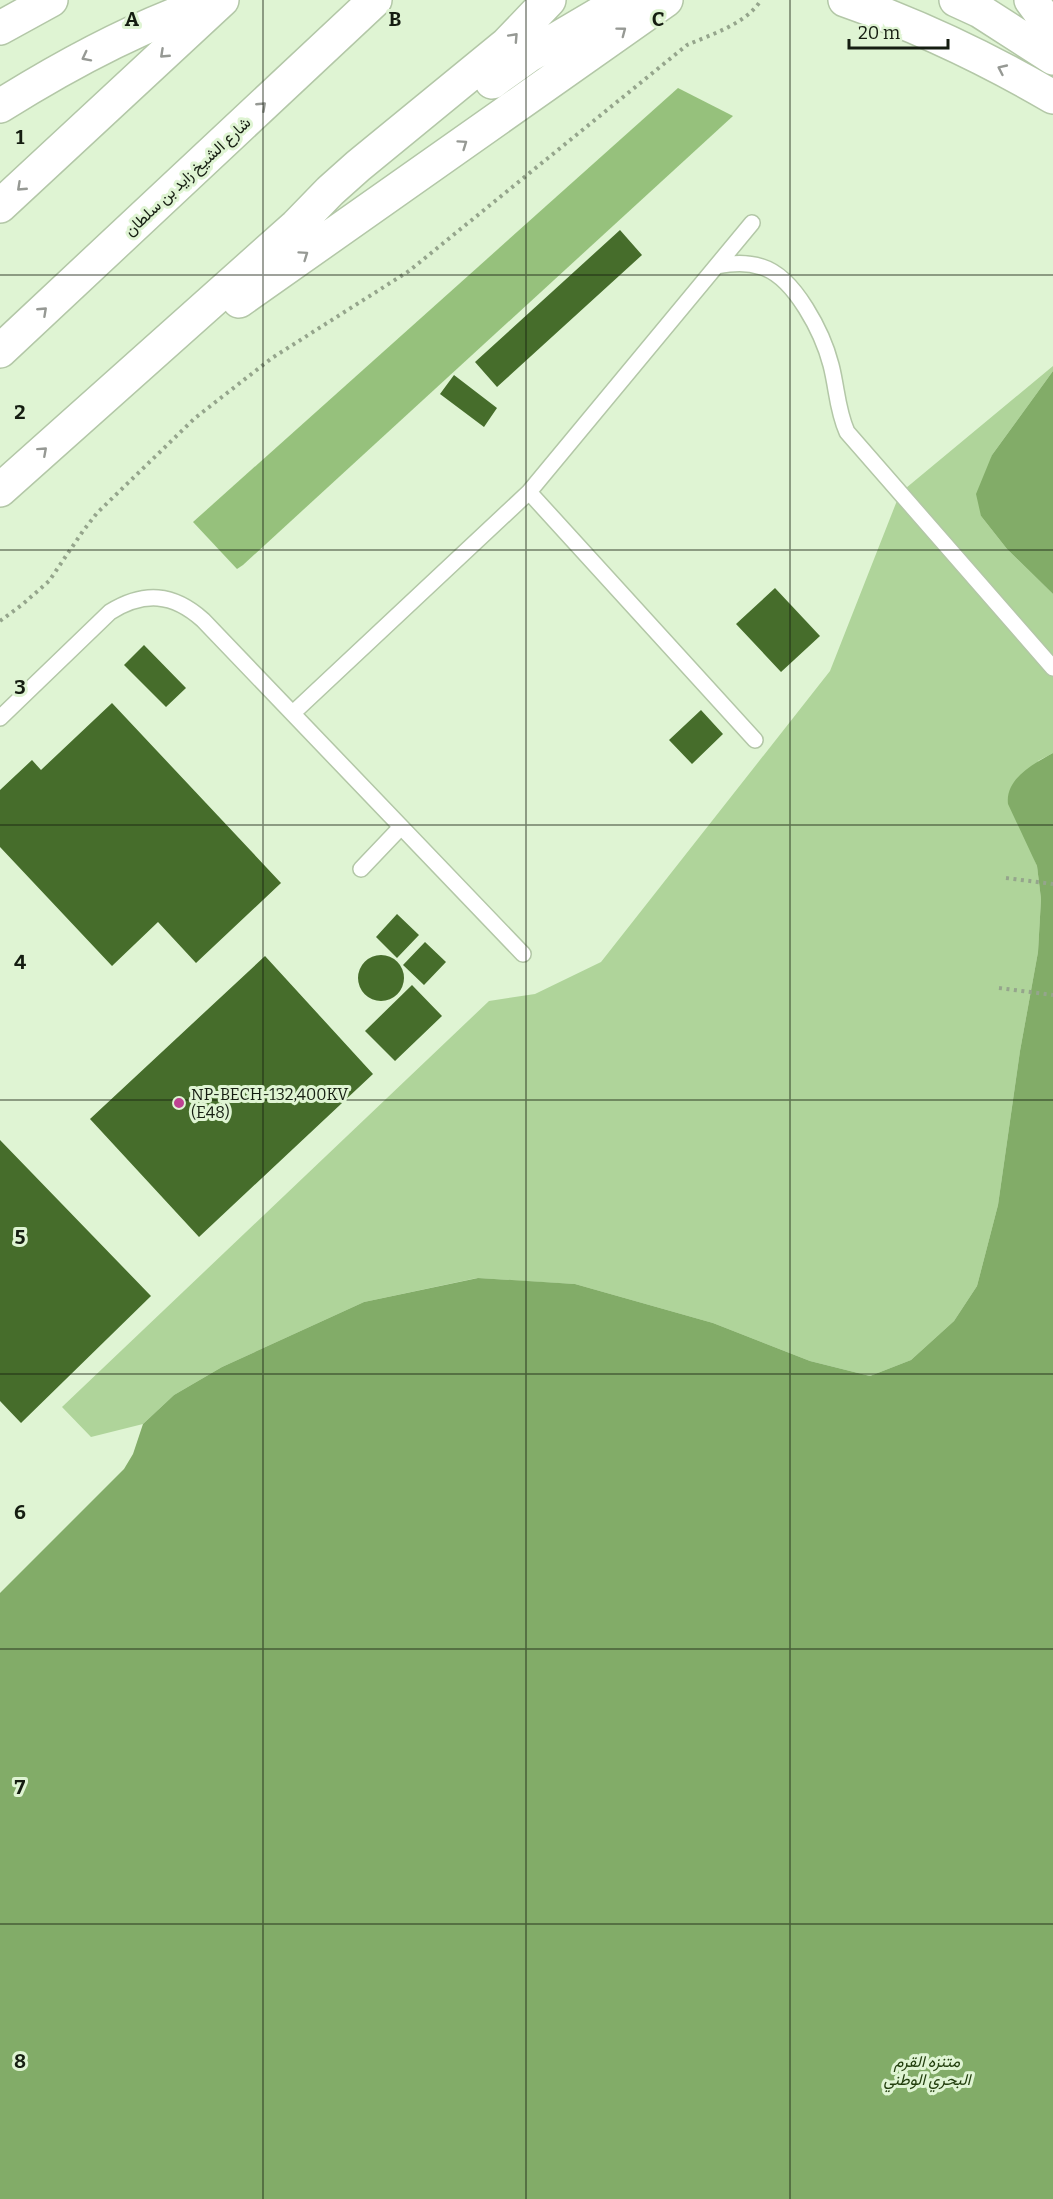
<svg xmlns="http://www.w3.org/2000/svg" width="1053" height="2199" font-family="Bitter,Vazirmatn,serif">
  <rect width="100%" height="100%" fill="#dff4d3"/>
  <path fill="#afd49a" d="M1053,366V371L992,455L981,516L1007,549L1053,594V753L1038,761L1028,843L1037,866L1041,899L1038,952L1020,1051L998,1205L977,1286L954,1321L911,1360L870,1376L810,1361L713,1323L575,1284L477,1278L364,1302L222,1367L174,1395L143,1424L91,1437L62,1407L489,1001L535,994L601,962L830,671L900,493Z"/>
  <path fill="#96c17c" d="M678,88L733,116L243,565L237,569L193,522Z"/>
  <path fill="#82ac68" d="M1053,371V594L1007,549L981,516L976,494L992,455Z
    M1053,753V2199H0V1593L124,1469L133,1454L143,1424L174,1395L222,1367L364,1302L478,1278L575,1284L713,1323L810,1361L870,1376L911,1360L954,1321L977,1286L998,1205L1020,1051L1038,952L1041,899L1037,866L1008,804C1005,779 1033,764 1053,753Z"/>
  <path fill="#466d2b" d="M620,230L642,255L497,387L475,362Z
    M454,375L497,408L484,427L440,394Z
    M775,588L820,636L781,672L736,624Z
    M144,645L186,688L166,707L124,665Z
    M112,703L281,883L196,963L158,922L112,966L0,847V790L32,760L41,770Z
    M701,710L723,734L692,764L669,740Z
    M397,914L419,935L397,958L376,937Z
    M425,942L446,962L424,985L403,965Z
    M358 978a23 23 0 1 1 46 0a23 23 0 1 1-46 0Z
    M265,956L373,1074L199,1237L90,1119Z
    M412,985L442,1016L395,1061L365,1031Z
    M0,1140L151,1296L21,1423L0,1401Z"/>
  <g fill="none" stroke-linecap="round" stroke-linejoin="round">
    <g stroke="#b3c7a7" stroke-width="18">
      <path id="service" d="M717,266C733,263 746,262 762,267C795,277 823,334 831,365C837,388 837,410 847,432L1053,668
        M529,492L755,740
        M293,713L529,492L752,223
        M0,718L110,612C144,591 173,593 203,620L523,954
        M361,869L401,827"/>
    </g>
    <g stroke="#b3c7a7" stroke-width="36">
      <path id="primary" d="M845,0C916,25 988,59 1053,97
        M956,0L980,11L1053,58
        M1031,0L1053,30
        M0,28L51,0
        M492,82L528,56L623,0
        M0,106C67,64 141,24 216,0
        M239,301L666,0
        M0,490L296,226L330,191L358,166L507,44L549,0"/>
    </g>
    <g stroke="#b3c7a7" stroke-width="36">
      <path id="trunk" d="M0,206L222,0
        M0,351L375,0"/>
    </g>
    <path stroke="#95a58c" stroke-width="4" stroke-dasharray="3 4.5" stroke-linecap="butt" d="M0,621L23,604L49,581L83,531L97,513L195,418L272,358L409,271L687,45C712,34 746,24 761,0
      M1006,878L1053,884
      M999,988L1053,995"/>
    <use href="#service" stroke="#fff" stroke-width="15"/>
    <use href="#primary" stroke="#fff" stroke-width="33"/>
    <use href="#trunk" stroke="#fff" stroke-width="33"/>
  </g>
  <defs><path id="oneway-chevron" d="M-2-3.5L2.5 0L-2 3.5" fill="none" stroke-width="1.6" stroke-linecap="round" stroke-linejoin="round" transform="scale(1.5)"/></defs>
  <g stroke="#969994">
    <use href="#oneway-chevron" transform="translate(622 31) rotate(-37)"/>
    <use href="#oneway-chevron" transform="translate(514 37) rotate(-47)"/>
    <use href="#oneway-chevron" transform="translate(164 54) rotate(137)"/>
    <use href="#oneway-chevron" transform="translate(86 57) rotate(153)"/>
    <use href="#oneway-chevron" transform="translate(1002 69) rotate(-155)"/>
    <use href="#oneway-chevron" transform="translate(262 106) rotate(-43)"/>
    <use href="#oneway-chevron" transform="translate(463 144) rotate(-35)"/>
    <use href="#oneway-chevron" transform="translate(21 187) rotate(137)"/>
    <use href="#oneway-chevron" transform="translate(304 255) rotate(-35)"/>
    <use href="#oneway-chevron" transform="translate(43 311) rotate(-43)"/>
    <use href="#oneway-chevron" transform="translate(43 451) rotate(-42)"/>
  </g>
  <path fill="none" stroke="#151d11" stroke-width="1.5" stroke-opacity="0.55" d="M263,0V2199M526,0V2199M790,0V2199M0,275H1053M0,550H1053M0,825H1053M0,1100H1053M0,1374H1053M0,1649H1053M0,1924H1053"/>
  <circle fill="#be4292" stroke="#dff4d3" stroke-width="2" cx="179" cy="1103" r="6"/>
  <g text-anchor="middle" stroke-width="6" stroke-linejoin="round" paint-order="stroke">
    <g font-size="16" fill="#151d11" stroke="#dff4d3">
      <text transform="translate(187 176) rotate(-43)" y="6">شارع الشيخ زايد بن سلطان</text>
    </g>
    <g font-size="16" fill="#151d11" stroke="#dff4d3" text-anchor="start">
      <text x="191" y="1100">NP-BECH-132,400KV<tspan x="191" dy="18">(E48)</tspan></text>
    </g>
    <g font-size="16" font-style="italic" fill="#223e0d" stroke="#dff4d3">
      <text x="927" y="2067">متنزه القرم<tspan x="927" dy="18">البحري الوطني</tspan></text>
    </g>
  </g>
  <g font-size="20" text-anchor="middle" font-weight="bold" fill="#151d11" stroke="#dff4d3" stroke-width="6" stroke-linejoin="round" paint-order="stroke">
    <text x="132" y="26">A</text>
    <text x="395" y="26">B</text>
    <text x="658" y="26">C</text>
    <text x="20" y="144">1</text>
    <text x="20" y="419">2</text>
    <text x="20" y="694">3</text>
    <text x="20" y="969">4</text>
    <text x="20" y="1244">5</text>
    <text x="20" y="1519">6</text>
    <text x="20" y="1794">7</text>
    <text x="20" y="2068">8</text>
  </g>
  <path d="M849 39v9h99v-9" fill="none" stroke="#151d11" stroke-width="3"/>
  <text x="858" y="39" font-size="18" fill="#151d11" stroke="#dff4d3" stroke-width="4.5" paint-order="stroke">20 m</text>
</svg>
